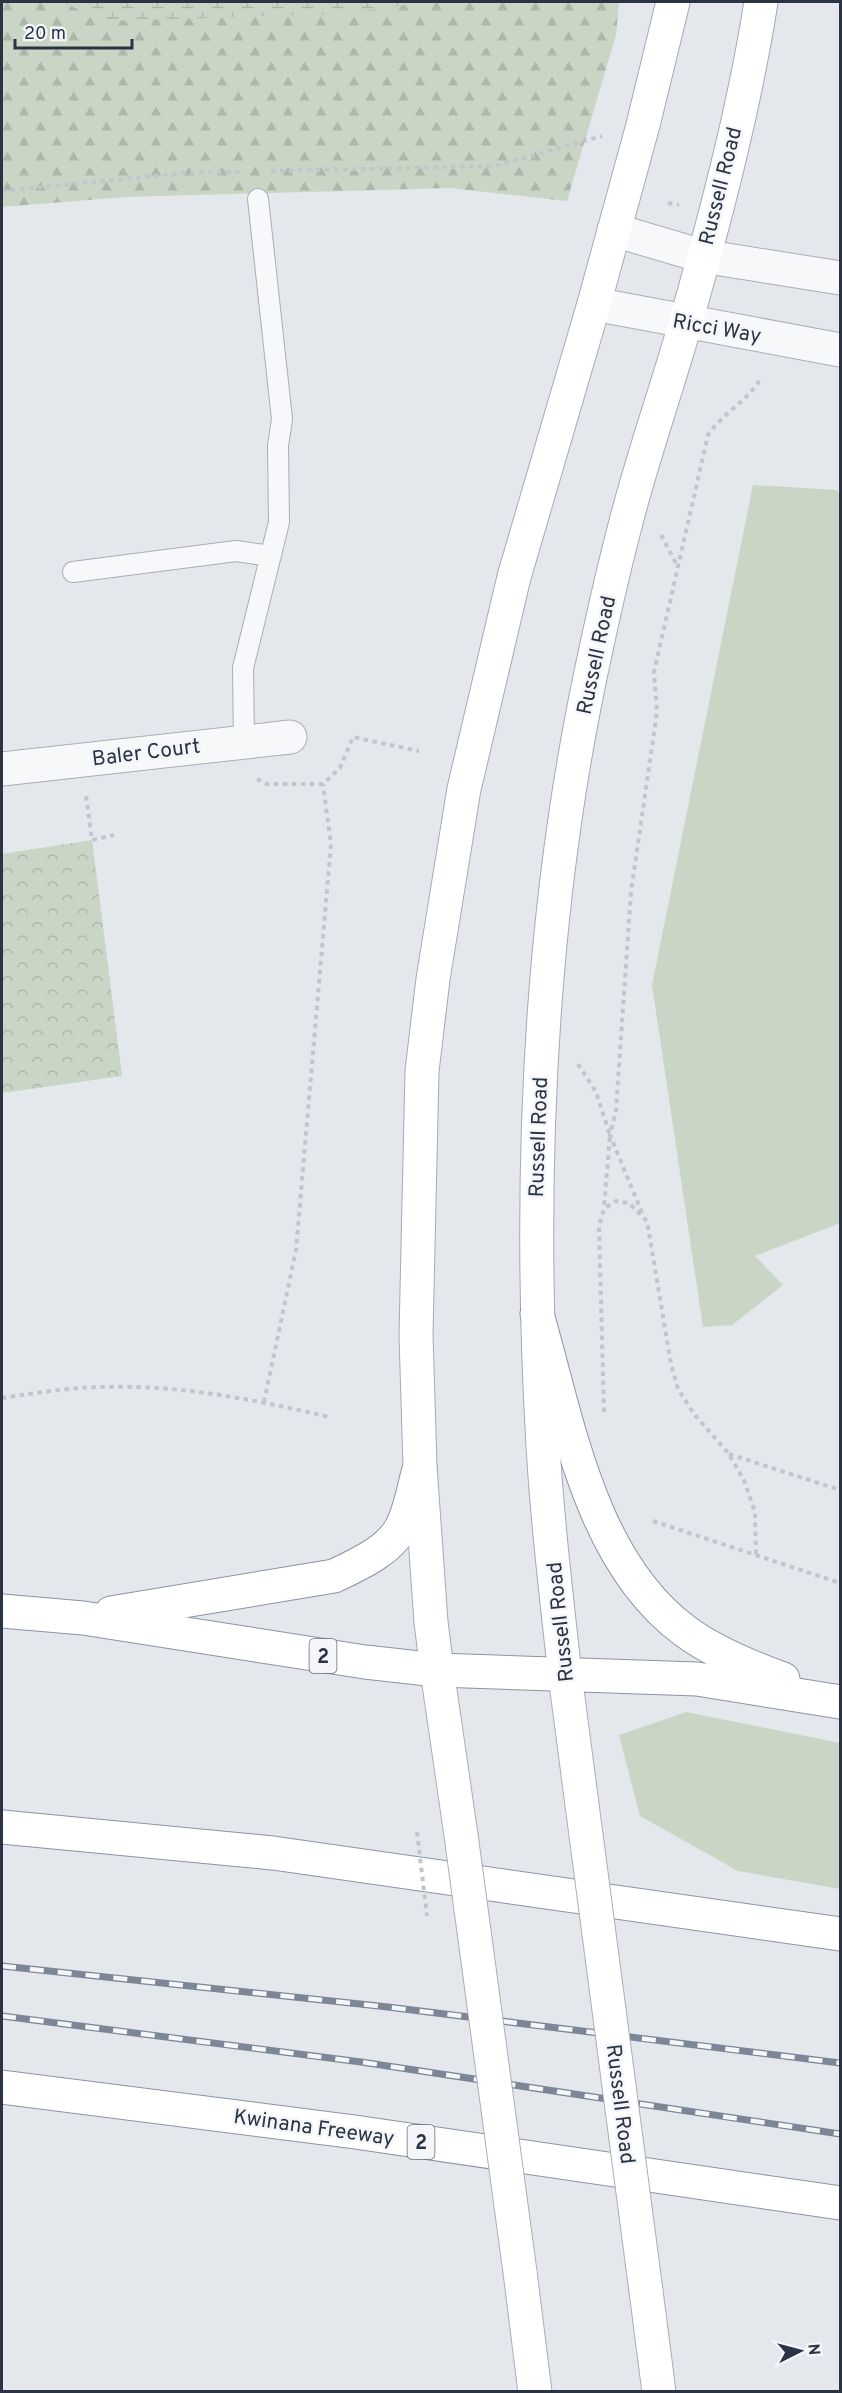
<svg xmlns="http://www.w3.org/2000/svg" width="842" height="2393" font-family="Overpass,sans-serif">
  <defs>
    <pattern id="forest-firs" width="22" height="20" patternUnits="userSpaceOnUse" patternTransform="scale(1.5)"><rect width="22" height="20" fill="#c9d6c5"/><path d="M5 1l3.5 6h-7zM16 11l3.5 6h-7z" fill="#adb8ab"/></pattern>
    <pattern id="wetland-marsh" width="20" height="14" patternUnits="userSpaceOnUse" patternTransform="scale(1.5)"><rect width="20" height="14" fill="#c9d6c5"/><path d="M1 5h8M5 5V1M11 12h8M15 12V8" fill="none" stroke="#adb8ab"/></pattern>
    <pattern id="park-crowns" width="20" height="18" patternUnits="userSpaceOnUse" patternTransform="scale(1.5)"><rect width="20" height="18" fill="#c9d6c5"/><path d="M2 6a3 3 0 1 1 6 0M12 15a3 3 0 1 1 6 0" fill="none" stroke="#adb8ab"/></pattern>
  </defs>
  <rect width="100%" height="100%" fill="#e4e7ec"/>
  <path fill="#c9d6c5" d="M753,485L837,490L840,496V1223L755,1256L783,1285L732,1325L703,1327L652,985Z
    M686,1712L840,1743V1889L738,1871L640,1816L619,1735Z"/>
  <path fill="url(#forest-firs)" d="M2,2H619L616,35L567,201L450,188L125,197L2,207Z"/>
  <path fill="url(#wetland-marsh)" d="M62,2H426L341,14L104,21Z"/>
  <path fill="url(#park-crowns)" d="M92,840L122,1076L2,1093V854Z"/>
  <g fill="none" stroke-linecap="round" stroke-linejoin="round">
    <g stroke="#a9aeb7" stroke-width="22">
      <path id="service" d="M73,572L236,551L271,556
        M244,741L243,668L279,522L278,446L282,419L258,199"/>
    </g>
    <g stroke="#a9aeb7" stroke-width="35">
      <path id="minor" d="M614,230L702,256L840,278
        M594,304L840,350
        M2,769L290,737"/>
    </g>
    <g stroke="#a9aeb7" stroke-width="35">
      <path id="secondary" d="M437,1670L461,1835
        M565,1675L586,1835
        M520,2272L535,2392
        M646,2291L659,2392"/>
    </g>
    <g stroke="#a3abb8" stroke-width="35">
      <path id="primary" d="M437,1670L431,1622L420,1466L416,1335L422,1071L433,979L464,789L514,577L594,304L643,125L673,2
        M565,1675C556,1593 546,1510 542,1428C529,1183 538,937 586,697C598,638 611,579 626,522C643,456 666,391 685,325C715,219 744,110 761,2"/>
    </g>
    <g stroke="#8b94a3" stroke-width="35">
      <path id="motorway" d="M537,1314C568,1421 590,1561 685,1631C713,1652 750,1667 783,1679
        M2,1611L83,1618L365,1662L437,1670L697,1679L840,1702
        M111,1613L334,1576C357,1565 389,1551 401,1528C411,1510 414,1485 420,1466
        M2,1827L273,1853L840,1934
        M2,2087L355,2132L840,2203"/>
    </g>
    <path stroke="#c2c5cb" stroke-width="4" stroke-dasharray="4.5 4.5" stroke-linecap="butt" d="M271,171L495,166L602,136
      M2,191L183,173L243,172
      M668,203L679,205
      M661,535L678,567
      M257,779L267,784H323L340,768L353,737L419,751
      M86,796L92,840L114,835
      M578,1064L596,1092L610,1135L604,1208
      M642,1213L610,1135L616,1110L631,892L657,712L654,672L708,435C724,412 747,402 761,378
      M2,1398C36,1393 71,1387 107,1387C182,1385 256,1400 329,1417
      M264,1402L296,1250L331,844L323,784
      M604,1412L599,1226L604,1209L616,1201L629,1203L647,1221L671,1364L678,1389L694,1414L728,1453L744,1480L755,1512L756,1556
      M729,1454L840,1490
      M653,1521L840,1583"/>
    <use href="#service" stroke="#f7f8fa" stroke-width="20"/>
    <use href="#minor" stroke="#f7f8fa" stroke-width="33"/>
    <use href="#secondary" stroke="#fff" stroke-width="33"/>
    <use href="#primary" stroke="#fff" stroke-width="33"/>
    <use href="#motorway" stroke="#fff" stroke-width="33"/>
    <g stroke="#7d8696" stroke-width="7">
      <path id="rail" d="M2,1966L388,2007L840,2063
        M2,2016L361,2062L840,2134"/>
    </g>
    <use href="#rail" stroke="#f4f6f9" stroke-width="4.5" stroke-dasharray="14" stroke-linecap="butt"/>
    <g stroke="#a9aeb7" stroke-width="35" stroke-linecap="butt">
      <path id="secondary-bridge" d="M461,1835L520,2272
        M586,1835L646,2291"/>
    </g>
    <path stroke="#c2c5cb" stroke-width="4" stroke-dasharray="4.5 4.5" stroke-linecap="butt" d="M417,1832L427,1916"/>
    <use href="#secondary-bridge" stroke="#fff" stroke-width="33"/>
  </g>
  <g text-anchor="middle" stroke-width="5" stroke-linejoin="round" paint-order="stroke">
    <g fill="#f4f6f9" stroke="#676e7b" stroke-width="1.5">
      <rect x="309.5" y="1639" width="27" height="34" rx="4.5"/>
      <rect x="407.5" y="2125" width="27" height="34" rx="4.5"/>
    </g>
    <g font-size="20" font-weight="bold" fill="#2b3445">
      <text x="323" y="1663">2</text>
      <text x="421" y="2149">2</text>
    </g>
    <g font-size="21" fill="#2b3445" stroke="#f4f6f9">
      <text transform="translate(720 186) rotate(-76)" y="7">Russell Road</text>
      <text transform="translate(717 328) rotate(10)" y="7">Ricci Way</text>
      <text transform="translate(596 655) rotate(-78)" y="7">Russell Road</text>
      <text transform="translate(146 752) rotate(-7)" y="7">Baler Court</text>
      <text transform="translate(538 1137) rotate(-88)" y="7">Russell Road</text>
      <text transform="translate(560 1622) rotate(-96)" y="7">Russell Road</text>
      <text transform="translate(621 2104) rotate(83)" y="7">Russell Road</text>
      <text transform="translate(314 2127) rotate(8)" y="7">Kwinana Freeway</text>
    </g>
  </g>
  <rect width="842" height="2393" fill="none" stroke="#2b3445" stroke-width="6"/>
  <g transform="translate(800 2351) rotate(84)" stroke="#f4f6f9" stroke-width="4.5" paint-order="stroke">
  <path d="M0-4.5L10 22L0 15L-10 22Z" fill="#2b3445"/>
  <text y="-9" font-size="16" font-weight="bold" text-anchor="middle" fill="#2b3445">N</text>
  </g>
  <path d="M15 39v9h117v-9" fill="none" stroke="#2b3445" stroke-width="3"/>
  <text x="24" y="39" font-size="18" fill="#2b3445" stroke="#f4f6f9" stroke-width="4.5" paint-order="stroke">20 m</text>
</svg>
